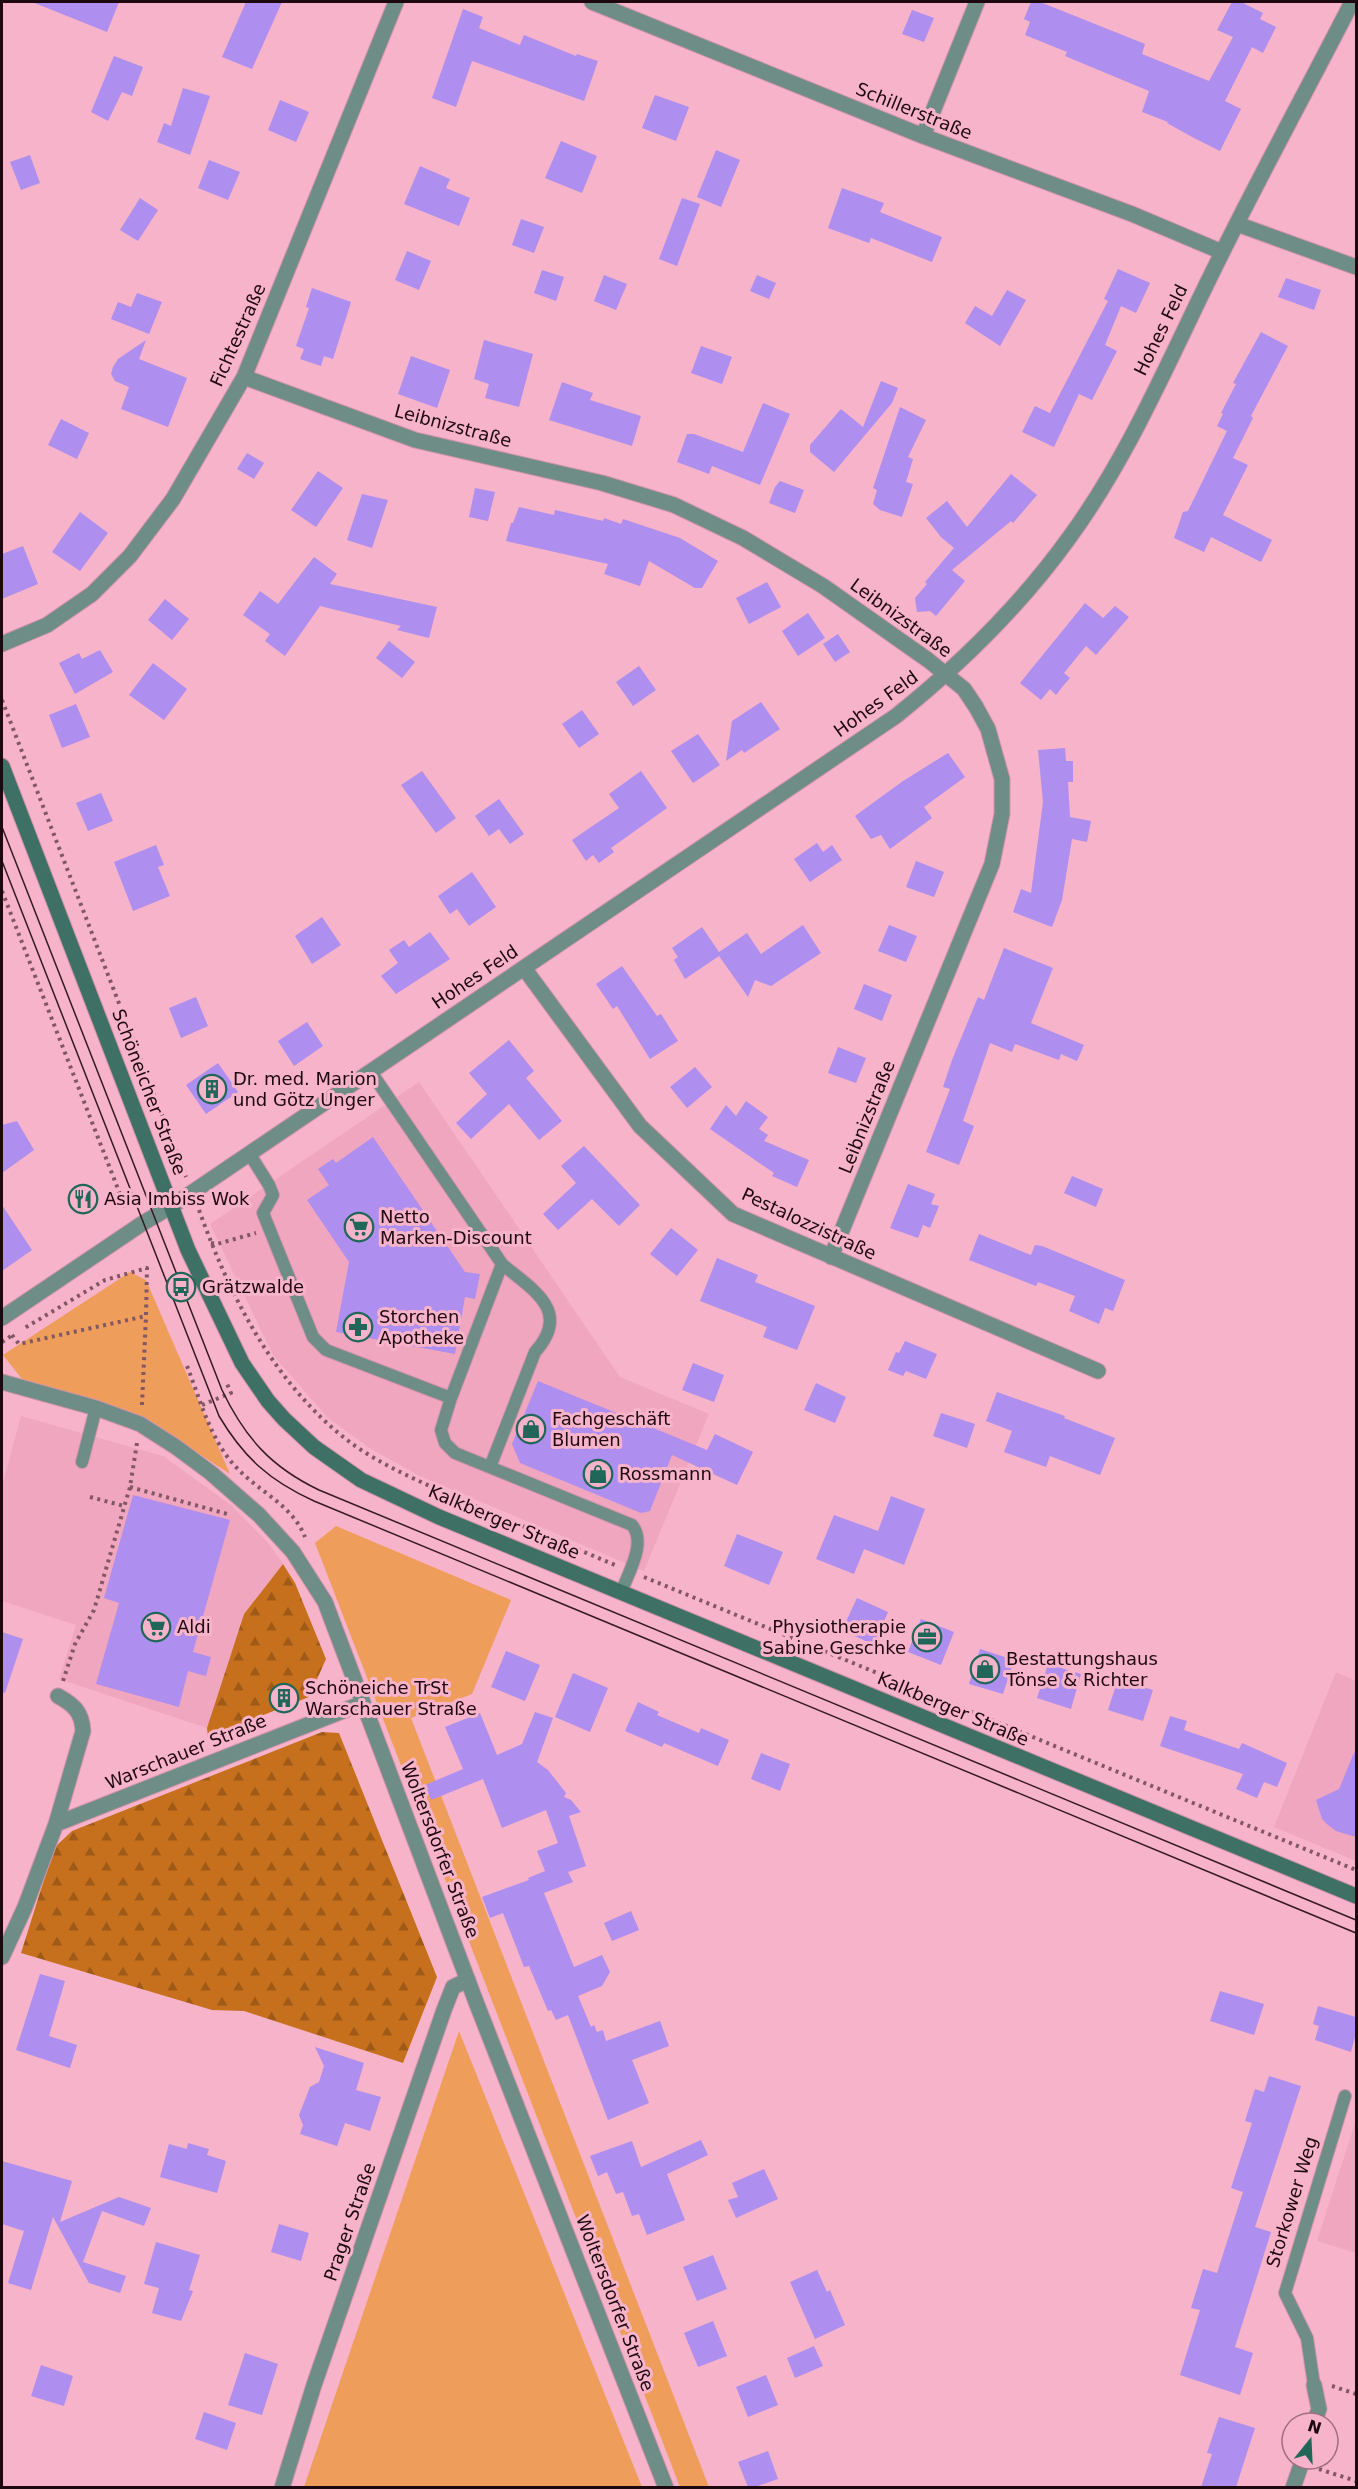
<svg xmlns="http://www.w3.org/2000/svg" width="1358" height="2489" font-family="'DejaVu Sans',sans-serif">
  <defs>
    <pattern id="forest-firs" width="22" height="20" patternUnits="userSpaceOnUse" patternTransform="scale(1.5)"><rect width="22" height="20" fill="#c6701d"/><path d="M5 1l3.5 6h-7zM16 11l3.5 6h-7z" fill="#a05a18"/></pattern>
  </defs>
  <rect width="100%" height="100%" fill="#f7b3c9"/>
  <path fill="#f1a6bf" d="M419,1082L620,1377L709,1414L644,1571L420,1476L371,1449L328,1418L273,1355L210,1224Z
    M21,1416L163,1456L231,1505L269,1544L283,1564L244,1614L207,1728L59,1679L76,1625L2,1601V1486Z
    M1336,1672L1356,1681V1861L1274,1827Z
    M1356,2120V2253L1317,2241Z"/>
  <path fill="#ef9d5b" d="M130,1272L146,1280L230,1474L153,1424L22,1379L3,1355Z
    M336,1526L511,1600L472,1694L411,1718L709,2487H680L315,1543Z
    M459,2031L642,2487H304Z"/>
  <path fill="url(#forest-firs)" d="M283,1564L295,1583L326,1659L309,1697L208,1737L207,1728L244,1614Z
    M322,1732L339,1733L437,1977L403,2063L244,2011L212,2010L21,1953L54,1848L72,1831Z"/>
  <path fill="#ae8eee" d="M32,2H119L107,32Z
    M246,2H282L252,69L222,57Z
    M1031,2H1040L1145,44L1142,54L1209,81L1233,37L1217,30L1232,2H1241L1263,13L1260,19L1276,27L1263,53L1252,47L1225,101L1241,109L1220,151L1194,138L1167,123L1168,122L1142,112L1149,91L1065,56L1067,52L1025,35L1030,22L1024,19Z
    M463,9L483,17L479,28L520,45L524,35L576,56L577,54L598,61L584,101L472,61L456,107L432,98Z
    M912,10L934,18L924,42L902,34Z
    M114,56L143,67L132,96L122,92L108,121L91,112Z
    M183,88L210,96L190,155L157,142L164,123L171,126Z
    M655,95L689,107L676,141L642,128Z
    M280,100L309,112L296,142L268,130Z
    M561,141L597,156L582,193L545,178Z
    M716,150L740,160L721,207L697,197Z
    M30,155L40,183L21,190L10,162Z
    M209,160L240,172L228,200L198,188Z
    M420,166L450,179L446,188L470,198L459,226L404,204Z
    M842,188L884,203L880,212L942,237L932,262L871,238L869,243L828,228Z
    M140,198L158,210L138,241L120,230Z
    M682,198L700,204L677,266L659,259Z
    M521,219L544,227L534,253L512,245Z
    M407,251L431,261L419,290L395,280Z
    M1118,269L1150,283L1136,313L1121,306L1105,345L1117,351L1092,400L1079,394L1054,447L1022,432L1035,406L1050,413L1108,301L1104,299Z
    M542,270L564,277L556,301L534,293Z
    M604,275L627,284L616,310L594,301Z
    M757,275L776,283L769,299L750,291Z
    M1286,278L1321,290L1314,310L1278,297Z
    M312,288L351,302L333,359L324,356L321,366L300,359L304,349L296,346L309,308L306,307Z
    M1007,290L1026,300L1000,346L965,323L975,306L992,316Z
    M137,293L162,302L149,334L111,319L118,302L131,307Z
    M1261,332L1288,346L1251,416L1253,418L1233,458L1248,465L1223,515L1272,540L1261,562L1211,537L1204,552L1174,538L1183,512L1188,511L1227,431L1217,426L1223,414L1221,413L1236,384L1233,383Z
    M146,340L139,359L187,378L168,427L121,409L129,387L115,381L111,374L113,367L118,359Z
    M484,340L533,354L519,407L485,398L489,384L474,379Z
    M701,346L732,357L722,384L691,373Z
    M411,356L450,370L437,408L398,394Z
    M881,381L898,388L892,403L834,472L810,452V445L841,409L863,427Z
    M562,382L593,393L590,400L641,416L632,446L549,420Z
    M763,403L790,414L760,485L712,466L709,474L677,462L687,434H694L743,452Z
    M900,407L926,420L908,457L913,459L906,482L913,484L902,517L880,510L873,504L877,490L873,488Z
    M61,419L89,433L77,459L48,445Z
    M247,453L264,463L254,479L237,469Z
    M318,471L343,488L316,527L291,510Z
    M1011,474L1037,495L1013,523L1011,521L952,570L965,581L936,616L930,611L917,612L915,598L927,584L925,582L954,548L941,537L926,518L947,501L967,527Z
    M780,481L804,490L795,513L769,503L775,487Z
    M475,488L495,492L488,521L469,517Z
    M362,494L388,500L372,548L347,540Z
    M519,507L554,515L555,510L603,521L604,518L621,524L623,519L680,538L718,561L702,588H695L649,561L640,586L604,574L608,564L506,541L511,523H513Z
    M80,512L108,533L80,571L52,552Z
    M23,546L38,584L2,599V554Z
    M314,557L337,574L330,584L437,607L429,638L397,630L401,626L320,606L285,656L265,641L270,634L243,615L260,591L278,604Z
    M767,582L781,607L749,624L736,598Z
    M165,599L189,619L172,640L148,620Z
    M1085,603L1103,618L1115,606L1129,617L1096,655L1086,646L1064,673L1070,678L1063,686L1056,695L1050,689L1041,700L1020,683Z
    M808,613L825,638L798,656L782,631Z
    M838,634L850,652L835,662L823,644Z
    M389,641L415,662L402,678L376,658Z
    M100,650L113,672L75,694L59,663L79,653L82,659Z
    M153,663L187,689L164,720L129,695Z
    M639,666L656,690L633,706L616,682Z
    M761,702L780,729L744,753L742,750L726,761L732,721Z
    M76,704L90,737L62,748L49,715Z
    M582,710L599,734L579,748L562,724Z
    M698,734L720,765L693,783L671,751Z
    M1065,748L1066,761H1073V782H1068L1070,817L1091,821L1087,842L1072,839L1062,900L1052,927L1013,912L1021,889L1031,893L1043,802L1038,750Z
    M948,753L965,777L924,807L932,818L890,849L881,835L871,839L855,816L903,781Z
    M422,771L456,818L436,833L401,785Z
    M641,771L667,808L611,848L614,852L599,863L593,855L586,861L572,840L619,808L609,794Z
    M101,793L113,821L88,831L76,803Z
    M499,799L524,834L510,844L499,829L489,836L475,816Z
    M817,843L823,852L832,845L842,860L810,882L794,859Z
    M156,845L164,865L158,867L170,896L133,911L114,862Z
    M916,861L944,872L934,897L906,887Z
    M472,872L496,907L469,926L457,909L450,914L438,896Z
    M322,917L341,945L312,964L295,936Z
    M803,925L821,953L771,986L755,980L748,997L719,956L685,979L674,960L678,957L672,948L702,927L719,952L747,933L761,954Z
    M889,925L917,936L906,962L878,951Z
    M430,932L450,959L396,994L381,976L398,963L389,950L404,940L409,947Z
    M1004,948L1053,968L1031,1023L1084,1045L1077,1061L1061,1054L1059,1060L1015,1044L1012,1052L990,1043L963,1121L974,1126L959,1165L926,1152L950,1089L943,1087L952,1060L978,997L984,1000Z
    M622,966L657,1016L661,1014L678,1041L650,1059L617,1006L613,1009L596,984Z
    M864,984L892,995L882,1021L854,1009Z
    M196,997L208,1026L181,1038L169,1008Z
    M307,1022L323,1046L294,1066L278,1041Z
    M509,1040L534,1071L526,1078L562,1121L539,1140L509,1104L471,1139L456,1123L487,1094L469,1073Z
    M838,1047L866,1058L856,1083L828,1073Z
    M218,1063L238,1092L206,1114L186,1085Z
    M695,1067L712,1087L687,1108L670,1087Z
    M746,1101L768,1117L759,1129L768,1135L764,1141L809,1160L797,1187L772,1176L774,1173L710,1129L726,1105L736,1116Z
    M17,1121L34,1150L2,1173V1125Z
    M373,1137L465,1272L480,1274L475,1299L465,1297L455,1354L336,1332L349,1262L307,1200L329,1185L318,1169L333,1159L336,1163Z
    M584,1146L640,1205L619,1226L592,1199L558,1230L543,1214L576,1183L561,1166Z
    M1072,1176L1103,1189L1096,1207L1064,1193Z
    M908,1184L935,1194L931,1204L939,1206L930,1228L923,1225L918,1238L890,1228Z
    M77,1186L96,1193L89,1211L70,1205Z
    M2,1205L32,1250L2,1271Z
    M671,1228L698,1250L677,1276L650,1254Z
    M979,1234L1031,1255L1035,1245L1042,1246L1125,1280L1113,1311L1105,1308L1099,1324L1069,1311L1075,1296L1038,1282L1036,1286L969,1260Z
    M717,1258L758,1275L755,1282L815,1306L797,1350L763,1337L767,1327L700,1301Z
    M905,1341L937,1354L926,1379L906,1371L903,1376L888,1370L896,1352L899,1353Z
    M693,1363L724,1375L714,1402L682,1390Z
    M538,1381L707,1450L715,1434L753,1452L737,1485L672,1455L650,1511L641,1513L520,1463L512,1444Z
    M816,1383L846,1397L835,1423L804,1410Z
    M997,1392L1065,1416L1064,1418L1115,1438L1100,1475L1050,1456L1046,1467L1004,1452L1012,1431L986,1421Z
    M941,1413L975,1424L967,1448L933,1436Z
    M133,1495L230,1520L193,1652L211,1657L206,1676L188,1671L179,1707L96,1684L119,1603L104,1598Z
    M891,1496L925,1509L904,1565L864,1549L854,1574L816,1559L834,1515L878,1531Z
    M737,1534L783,1552L769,1585L724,1566Z
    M857,1598L888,1612L874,1645L842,1630Z
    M921,1619L954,1632L941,1665L908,1652Z
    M2,1632L23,1639L5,1693L2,1692Z
    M980,1649L1014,1660L1003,1694L969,1684Z
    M506,1651L540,1665L525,1701L491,1687Z
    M1048,1664L1081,1674L1071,1709L1037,1698Z
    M573,1673L608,1688L590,1732L555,1717Z
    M1118,1679L1153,1690L1143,1721L1108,1710Z
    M638,1702L659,1712L657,1715L699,1733L701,1728L729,1740L718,1766L664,1743L662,1747L625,1731Z
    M535,1712L553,1718L537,1762L548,1770L566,1793L564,1797L571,1800L581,1812L569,1816L586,1866L568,1872L573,1882L544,1893L574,1967L602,1955L610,1972L602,1986L578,1996L591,2027L594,2025L597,2032L603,2030L606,2041L660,2021L669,2046L632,2060L649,2103L608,2120L568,2015L556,2020L551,2010L548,2011L529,1966L524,1967L503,1913L490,1918L482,1897L529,1880L528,1878L545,1871L537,1851L558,1843L546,1810L502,1828L483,1779L431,1800L425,1785L463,1769L445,1727L480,1713L497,1755L522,1744Z
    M1170,1716L1187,1721L1184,1730L1239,1749L1242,1743L1287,1763L1277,1787L1264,1782L1257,1798L1236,1789L1243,1774L1160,1746Z
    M1356,1748V1837L1336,1831L1328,1825L1322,1819L1316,1800L1339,1789Z
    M761,1753L790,1764L780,1791L751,1779Z
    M631,1911L639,1930L612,1941L604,1923Z
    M40,1974L65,1981L49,2036L77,2045L70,2068L16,2050Z
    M1220,1991L1264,2004L1254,2035L1210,2021Z
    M1318,2006L1356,2017V2033L1351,2052L1315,2040L1319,2026L1313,2024Z
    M315,2047L364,2063L356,2090L381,2097L370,2131L345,2123L337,2146L300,2134L303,2125L299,2115L310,2087L319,2082L324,2066Z
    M1269,2076L1301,2086L1255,2227L1271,2232L1235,2347L1253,2353L1240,2395L1180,2375L1200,2310L1191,2308L1203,2269L1217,2273L1243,2192L1231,2188L1252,2123L1245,2121L1255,2089L1264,2092Z
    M701,2140L708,2155L667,2174L685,2220L647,2235L639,2214L632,2216L623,2192L616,2194L607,2172L598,2176L590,2156L632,2141L641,2167Z
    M188,2143L209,2149L207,2155L226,2161L217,2193L160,2177L169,2144L187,2149Z
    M2,2161L72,2181L60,2222L119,2197L151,2208L144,2226L102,2211L83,2262L126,2276L120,2293L89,2283L53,2217L31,2290L8,2283L24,2231L2,2224Z
    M764,2169L778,2199L736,2218L728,2200L738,2197L732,2183Z
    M279,2224L309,2233L301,2261L271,2252Z
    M156,2242L200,2255L189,2290L193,2291L181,2321L152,2313L159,2288L144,2284Z
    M713,2255L727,2289L697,2301L683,2267Z
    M817,2270L827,2292L830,2290L845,2325L815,2339L790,2282Z
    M713,2321L727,2356L698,2367L684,2333Z
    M814,2346L823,2366L795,2378L787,2358Z
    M245,2353L278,2364L262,2415L228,2405Z
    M41,2365L73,2376L64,2406L31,2396Z
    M766,2375L778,2405L748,2417L736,2387Z
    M204,2412L236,2423L227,2450L195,2439Z
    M1219,2417L1255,2428L1236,2487H1201L1212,2454L1207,2453Z
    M768,2451L778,2479L755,2487H748L738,2462Z"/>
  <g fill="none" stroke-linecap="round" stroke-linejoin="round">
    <g stroke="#d094a8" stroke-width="14">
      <path id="service" d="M371,1072L502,1264L451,1398L441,1430L445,1443L455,1453L632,1525C647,1543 628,1573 621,1593
        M249,1153L269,1185L273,1195L263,1213L313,1337L326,1350L451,1398
        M82,1462L96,1408
        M490,1467L535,1352C572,1311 533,1290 502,1264
        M1314,2385L1307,2338L1285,2293L1345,2096"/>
    </g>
    <g stroke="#d094a8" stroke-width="17">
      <path id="minor" d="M592,2L923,136L1132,214L1222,252
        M923,136L977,2
        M1237,224L1356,267
        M244,377L415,440L602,483L674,505L743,538L823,586L928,660L964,689L976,707L988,729L1002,779V814L992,864L831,1257
        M2,644L47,625L92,594L130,556L173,499L244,377L396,2
        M524,968L640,1126L733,1214L1098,1371
        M172,1206L896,716C961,664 1020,606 1069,538C1132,452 1173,350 1221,255C1263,170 1309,86 1352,2
        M2,1382L96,1408L140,1424L176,1447L211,1473L259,1515L293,1552L325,1602L476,2002L666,2488
        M56,1824L83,1731C82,1712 74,1705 58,1696
        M2,1957L25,1907L56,1824L363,1703
        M1314,2423L1319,2409L1314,2385
        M282,2488L314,2385L444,2010L453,1987L468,1980
        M1293,2488L1303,2459"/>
    </g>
    <g stroke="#d094a8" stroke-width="17">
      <path id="tertiary" d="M2,1318L143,1223L172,1206"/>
    </g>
    <g stroke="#d094a8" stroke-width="17">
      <path id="secondary" d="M2,766L188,1250L242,1363L268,1401L284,1419L314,1447L361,1480L439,1517L1356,1896"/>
    </g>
    <path stroke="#825765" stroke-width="4" stroke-dasharray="3 4.5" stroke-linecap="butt" d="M2,700L186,1177
      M2,891L125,1207
      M199,1210C230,1296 273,1382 347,1440C376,1462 410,1477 443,1492C500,1517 558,1541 615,1565
      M211,1243L217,1244L256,1233
      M12,1335L19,1344L146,1316L147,1268L105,1280L23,1329
      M2,1342L11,1336
      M187,1366C200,1399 210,1439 235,1466C257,1491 292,1504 305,1537
      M142,1405L146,1316
      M202,1405L231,1393L227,1384
      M130,1487L231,1515
      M90,1497L124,1506
      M644,1577L1356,1870
      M63,1681L75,1644L94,1610L130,1487L137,1443
      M1332,2386L1356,2394
      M1319,2469L1356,2481"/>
    <use href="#service" stroke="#6e8d86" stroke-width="12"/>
    <use href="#minor" stroke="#6e8d86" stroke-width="15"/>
    <use href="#tertiary" stroke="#6e8d86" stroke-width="15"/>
    <use href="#secondary" stroke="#3f7065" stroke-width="15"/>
    <path stroke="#341a23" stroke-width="1.5" d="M2,827L222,1390C245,1438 271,1467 319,1490L1356,1920
      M2,861L219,1416C244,1458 270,1481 314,1501L1356,1933"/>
  </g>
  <defs>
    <g id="building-ring" transform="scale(1.5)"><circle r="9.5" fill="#f7b3c9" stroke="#206659" stroke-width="1.5"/><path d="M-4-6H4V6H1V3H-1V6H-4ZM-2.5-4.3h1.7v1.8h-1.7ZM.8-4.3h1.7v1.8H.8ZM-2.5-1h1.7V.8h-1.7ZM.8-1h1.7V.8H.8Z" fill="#206659"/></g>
    <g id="restaurant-ring" transform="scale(1.5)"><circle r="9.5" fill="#f7b3c9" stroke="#206659" stroke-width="1.5"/><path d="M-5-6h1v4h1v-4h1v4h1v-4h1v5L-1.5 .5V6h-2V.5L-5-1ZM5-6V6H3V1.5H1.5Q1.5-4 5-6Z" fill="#206659"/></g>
    <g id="supermarket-ring" transform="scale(1.5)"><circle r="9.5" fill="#f7b3c9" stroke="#206659" stroke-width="1.5"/><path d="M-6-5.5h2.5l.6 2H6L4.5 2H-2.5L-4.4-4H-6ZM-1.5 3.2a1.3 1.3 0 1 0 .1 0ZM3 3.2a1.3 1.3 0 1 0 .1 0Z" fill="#206659"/></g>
    <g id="bus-ring" transform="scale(1.5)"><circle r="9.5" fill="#f7b3c9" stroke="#206659" stroke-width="1.5"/><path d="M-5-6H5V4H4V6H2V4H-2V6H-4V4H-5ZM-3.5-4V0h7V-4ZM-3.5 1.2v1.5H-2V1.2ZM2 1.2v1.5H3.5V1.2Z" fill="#206659"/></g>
    <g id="pharmacy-ring" transform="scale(1.5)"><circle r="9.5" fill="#f7b3c9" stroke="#206659" stroke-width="1.5"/><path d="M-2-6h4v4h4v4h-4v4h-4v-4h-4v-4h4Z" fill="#206659"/></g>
    <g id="shop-ring" transform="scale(1.5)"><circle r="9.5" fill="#f7b3c9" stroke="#206659" stroke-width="1.5"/><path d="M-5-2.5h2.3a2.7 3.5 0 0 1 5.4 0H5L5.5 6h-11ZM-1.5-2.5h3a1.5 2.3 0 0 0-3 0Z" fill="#206659"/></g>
    <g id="office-ring" transform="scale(1.5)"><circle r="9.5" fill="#f7b3c9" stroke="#206659" stroke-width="1.5"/><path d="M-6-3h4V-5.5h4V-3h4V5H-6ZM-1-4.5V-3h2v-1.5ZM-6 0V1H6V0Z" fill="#206659"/></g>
  </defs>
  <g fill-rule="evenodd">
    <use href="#building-ring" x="212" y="1089"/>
    <use href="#restaurant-ring" x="83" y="1199"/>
    <use href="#supermarket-ring" x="359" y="1227"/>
    <use href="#bus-ring" x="181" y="1287"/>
    <use href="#pharmacy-ring" x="358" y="1327"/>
    <use href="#shop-ring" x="531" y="1429"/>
    <use href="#shop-ring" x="598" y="1474"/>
    <use href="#supermarket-ring" x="156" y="1627"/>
    <use href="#office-ring" x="927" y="1637"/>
    <use href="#shop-ring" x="985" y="1669"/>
    <use href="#building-ring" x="284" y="1698"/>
  </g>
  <g text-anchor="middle" stroke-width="6" stroke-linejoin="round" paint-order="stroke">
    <g font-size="18" fill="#1e0810" stroke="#f7b3c9">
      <text transform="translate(914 111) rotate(22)" y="6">Schillerstraße</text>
      <text transform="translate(1161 330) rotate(-64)" y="6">Hohes Feld</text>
      <text transform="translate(238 335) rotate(-66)" y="6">Fichtestraße</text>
      <text transform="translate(453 426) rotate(15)" y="6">Leibnizstraße</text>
      <text transform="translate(901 618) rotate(36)" y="6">Leibnizstraße</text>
      <text transform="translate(876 704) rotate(-36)" y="6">Hohes Feld</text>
      <text transform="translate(475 977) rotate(-34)" y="6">Hohes Feld</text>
      <text transform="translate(149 1092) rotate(69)" y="6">Schöneicher Straße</text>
      <text transform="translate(867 1117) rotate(-68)" y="6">Leibnizstraße</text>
      <text transform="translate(809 1224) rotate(25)" y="6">Pestalozzistraße</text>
      <text transform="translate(504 1522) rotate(23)" y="6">Kalkberger Straße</text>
      <text transform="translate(953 1709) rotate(23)" y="6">Kalkberger Straße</text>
      <text transform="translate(186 1752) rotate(-22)" y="6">Warschauer Straße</text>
      <text transform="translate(440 1850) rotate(69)" y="6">Woltersdorfer Straße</text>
      <text transform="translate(1292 2202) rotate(-73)" y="6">Storkower Weg</text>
      <text transform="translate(350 2222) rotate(-71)" y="6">Prager Straße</text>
      <text transform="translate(615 2303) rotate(69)" y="6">Woltersdorfer Straße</text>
    </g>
    <g font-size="18" fill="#1e0810" stroke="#f7b3c9" text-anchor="start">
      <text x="233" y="1085">Dr. med. Marion<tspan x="233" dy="21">und Götz Unger</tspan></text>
      <text x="104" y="1205">Asia Imbiss Wok</text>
      <text x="380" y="1223">Netto<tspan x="380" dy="21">Marken-Discount</tspan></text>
      <text x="202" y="1293">Grätzwalde</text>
      <text x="379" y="1323">Storchen<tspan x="379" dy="21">Apotheke</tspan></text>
      <text x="552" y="1425">Fachgeschäft<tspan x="552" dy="21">Blumen</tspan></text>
      <text x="619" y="1480">Rossmann</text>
      <text x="177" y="1633">Aldi</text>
      <text x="906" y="1633" text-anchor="end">Physiotherapie<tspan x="906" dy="21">Sabine Geschke</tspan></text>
      <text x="1006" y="1665">Bestattungshaus<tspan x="1006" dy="21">Tönse &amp; Richter</tspan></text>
      <text x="305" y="1694">Schöneiche TrSt<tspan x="305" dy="21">Warschauer Straße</tspan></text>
    </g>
  </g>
  <rect width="1358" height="2489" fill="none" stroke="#1e0810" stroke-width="6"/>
  <g transform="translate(1310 2441) rotate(18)"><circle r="28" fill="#f7b3c9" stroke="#a06f7f" stroke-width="1.5"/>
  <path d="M0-4.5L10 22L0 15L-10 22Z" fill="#206659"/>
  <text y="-9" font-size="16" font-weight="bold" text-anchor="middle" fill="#1e0810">N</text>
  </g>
</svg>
